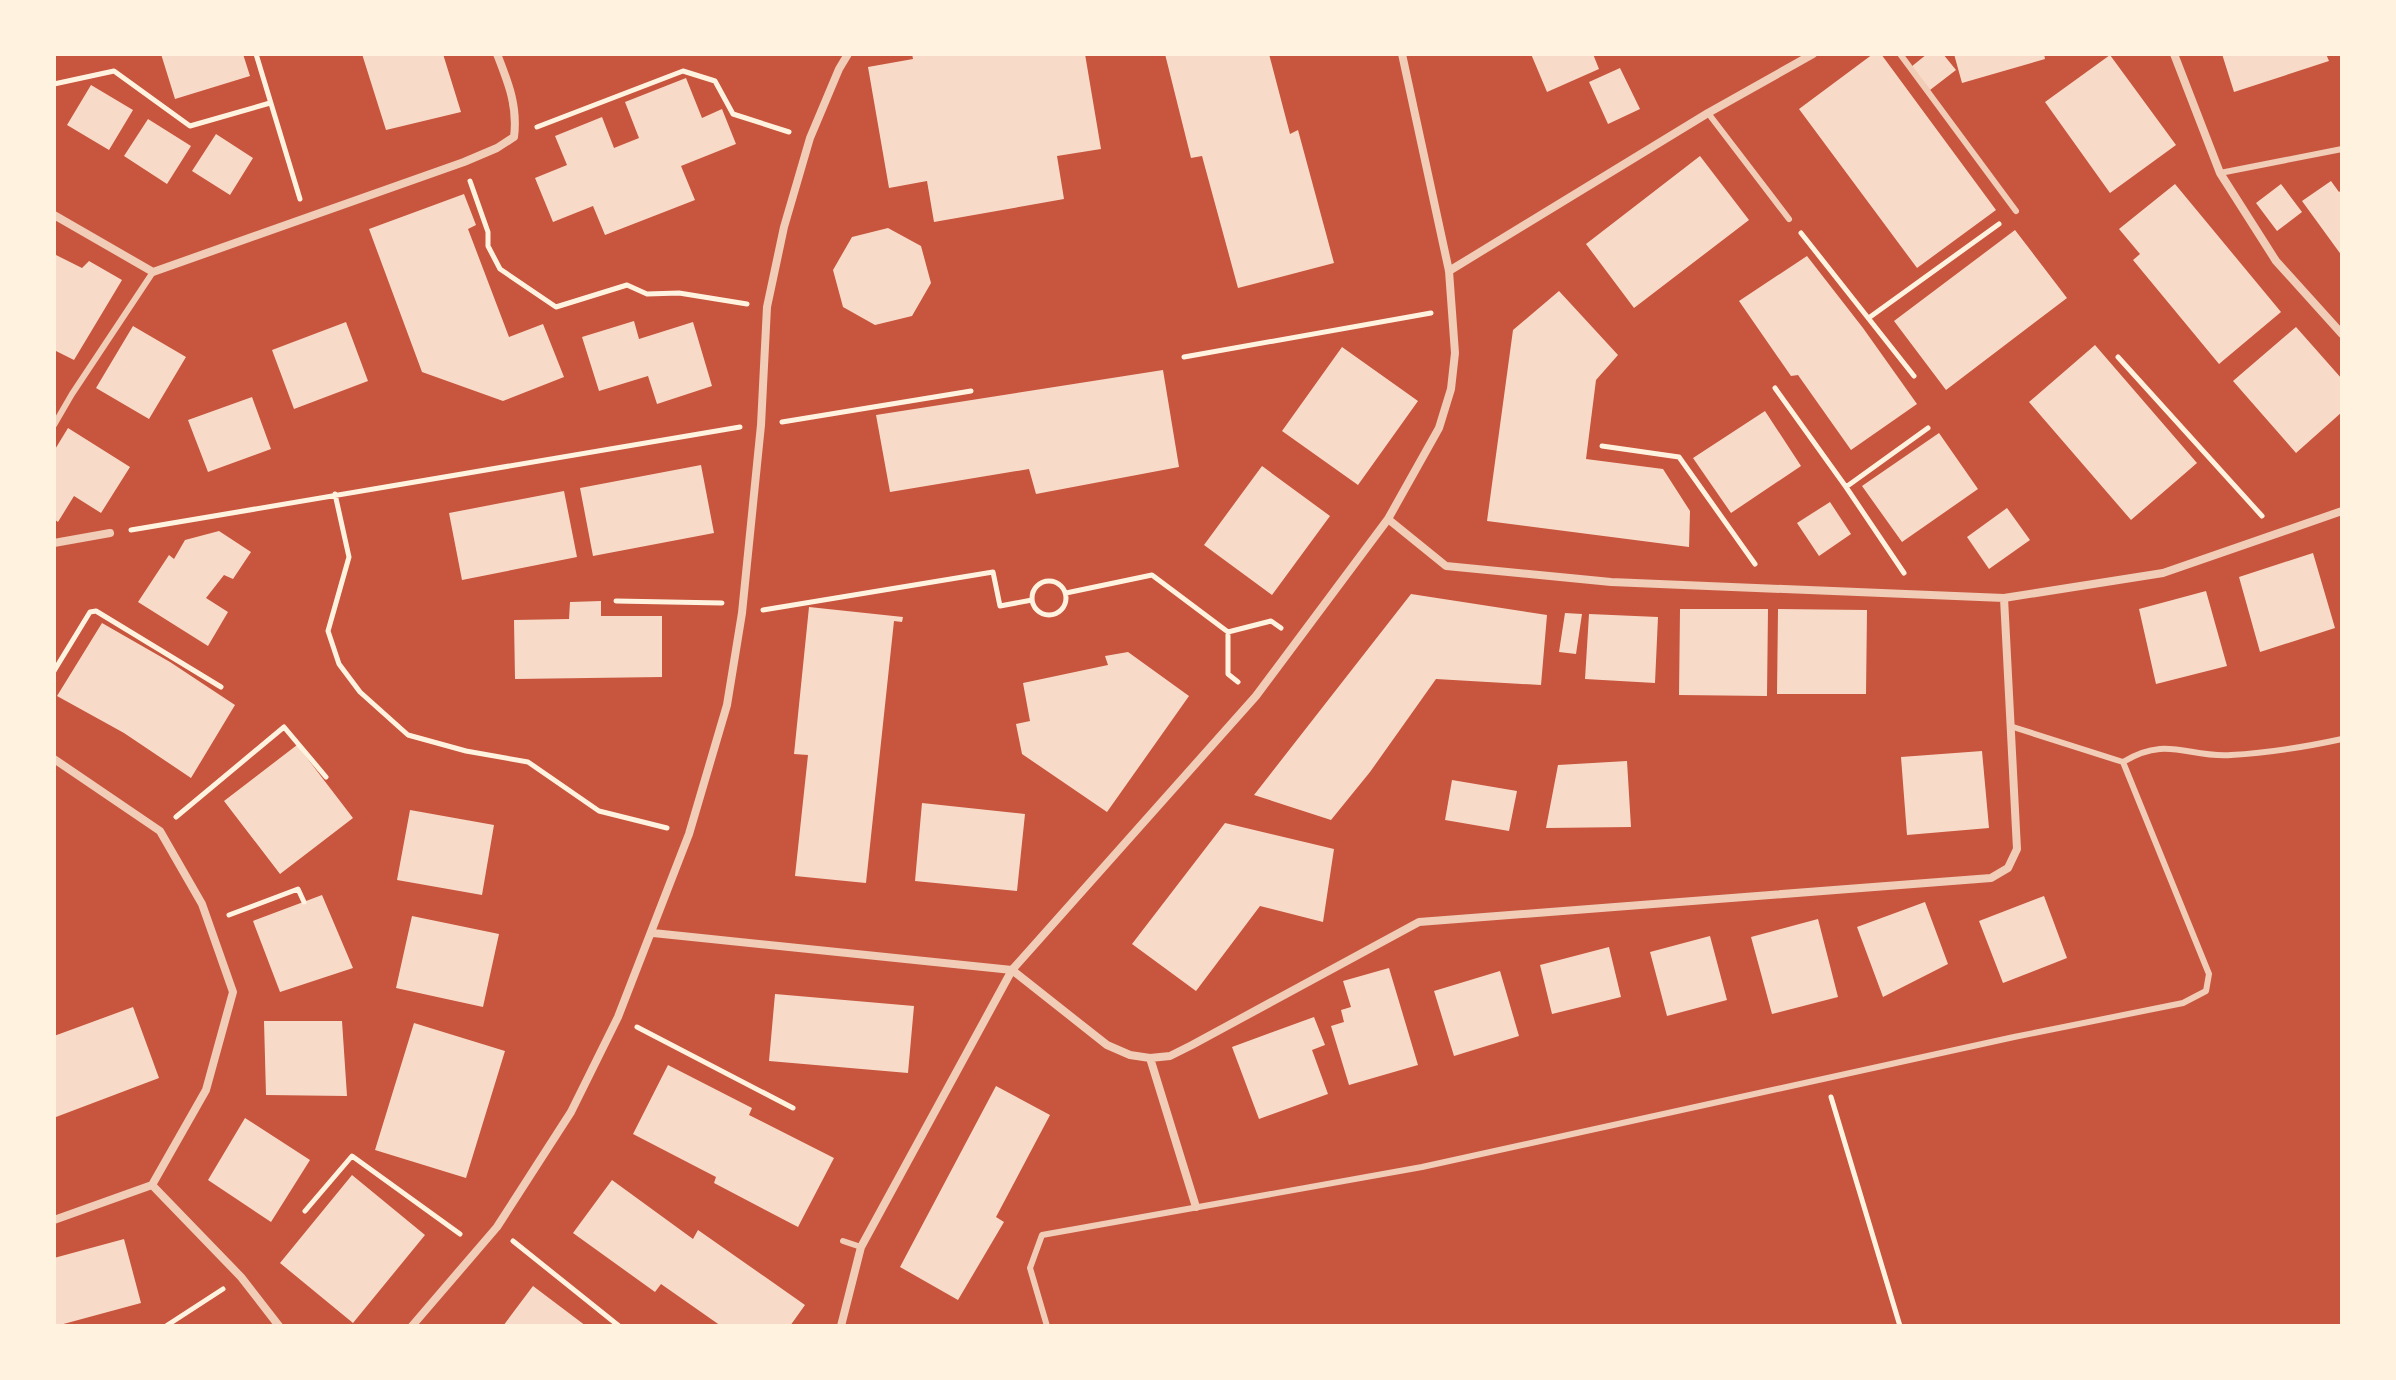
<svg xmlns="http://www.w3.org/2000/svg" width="2396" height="1380" font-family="Manrope,sans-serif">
  <rect width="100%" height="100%" fill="#c8553d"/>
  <path fill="#f7dbc8" d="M161,54H243L250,76L175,99Z
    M362,54H443L461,112L386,130Z
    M912,54H1085L1101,149L1057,156L1064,199L934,222L927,181L889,188L868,67L913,59Z
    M1165,54H1269L1290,134L1298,130L1334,263L1238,288L1202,156L1191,158Z
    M1531,54H1593L1599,69L1547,92Z
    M1873,54H1881L1996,210L1917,268L1799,109Z
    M1927,54H1943L1956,70L1930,90L1911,67Z
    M1954,54H2044L2045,59L1962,83Z
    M2222,54H2326L2329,61L2234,92Z
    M2110,55L2176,145L2110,193L2045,102Z
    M1620,68L1640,109L1608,124L1589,82Z
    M686,78L702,118L722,109L736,144L681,166L695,200L605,235L593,206L553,222L535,178L567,165L555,136L602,117L614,148L639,138L625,102Z
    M91,85L133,110L109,150L67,125Z
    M148,119L191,146L167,184L124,156Z
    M216,134L253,158L230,195L192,171Z
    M1700,156L1749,220L1634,308L1586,244Z
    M2331,181L2339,192L2342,190V256L2302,201Z
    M2175,184L2281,312L2219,364L2133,260L2140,254L2119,229Z
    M2281,184L2302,212L2277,231L2256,203Z
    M464,194L476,225L468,229L509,337L543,324L564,377L503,401L422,372L369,229Z
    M888,228L921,246L931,283L912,316L875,325L843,307L833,270L852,237Z
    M2015,230L2067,298L1946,390L1894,321Z
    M54,254L82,268L89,261L122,280L74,360L54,350Z
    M1807,256L1863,328L1917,404L1851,450L1798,375L1791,376L1739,301Z
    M1559,291L1618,355L1596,380L1586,459L1663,469L1690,511L1689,547L1487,521L1513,330Z
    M634,321L639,339L693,322L712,386L657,404L648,376L599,391L582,337Z
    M346,322L368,381L294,409L272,350Z
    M133,326L186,357L149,419L96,388Z
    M2296,327L2342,379V412L2296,453L2233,381Z
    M2095,345L2197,463L2131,520L2029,402Z
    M1342,347L1418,401L1358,485L1282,431Z
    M1163,370L1179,467L1036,494L1029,469L890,492L876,415Z
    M252,397L271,449L208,472L188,420Z
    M1765,411L1801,466L1731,513L1693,458Z
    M68,428L130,467L101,513L74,496L58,522L54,519V451Z
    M1939,433L1978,489L1902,542L1862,486Z
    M701,465L714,533L593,556L580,488Z
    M1262,466L1330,516L1272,595L1204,545Z
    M564,491L577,557L462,580L449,513Z
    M1830,502L1851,534L1819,556L1797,523Z
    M2007,508L2030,540L1989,569L1967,537Z
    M219,531L251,552L233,579L224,575L206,598L228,612L208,646L138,602L169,555L174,559L185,540Z
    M2313,553L2335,628L2260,652L2239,577Z
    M2206,591L2227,666L2156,684L2139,609Z
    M1411,594L1547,615L1541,685L1436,679L1370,772L1331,820L1254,795Z
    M601,601V616H662V677L515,679L514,620L569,619L570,602Z
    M809,607L903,617L902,622L894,621L866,883L795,876L808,755L794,754Z
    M1680,609H1768L1767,696L1679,695Z
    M1778,609L1867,610L1866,694H1777Z
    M1565,613L1582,614L1576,654L1559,652Z
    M1589,614L1658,617L1655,683L1585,679Z
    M102,623L170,662L235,705L191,778L124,733L57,696Z
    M1128,652L1189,696L1107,812L1022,754L1016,724L1030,721L1023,683L1108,665L1105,656Z
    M297,745L353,818L280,874L224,801Z
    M1982,751L1989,828L1907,835L1901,757Z
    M1627,761L1631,827L1546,828L1558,765Z
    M1452,780L1517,791L1509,831L1445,820Z
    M922,803L1025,814L1017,891L915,881Z
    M410,810L494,825L482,895L397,880Z
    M1225,823L1334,849L1323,922L1260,906L1196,991L1132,944Z
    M322,895L353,968L280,992L253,921Z
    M2044,896L2067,958L2003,983L1979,921Z
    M1925,902L1948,964L1883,997L1857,927Z
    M412,916L499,934L483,1007L396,988Z
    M1818,919L1838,997L1772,1014L1751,937Z
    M1710,936L1727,1000L1667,1016L1650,952Z
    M1609,947L1621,997L1552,1014L1540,965Z
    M1389,968L1418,1065L1349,1085L1331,1026L1344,1022L1341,1010L1351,1007L1343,981Z
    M1500,971L1519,1036L1454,1056L1434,991Z
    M775,994L914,1006L908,1073L769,1061Z
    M133,1007L159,1078L56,1117L54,1036Z
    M1314,1017L1325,1045L1312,1050L1328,1094L1259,1119L1232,1047Z
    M264,1021H342L347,1096L266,1095Z
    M414,1023L505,1051L466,1178L375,1150Z
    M668,1065L752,1108L749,1115L834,1158L798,1227L714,1183L716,1177L633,1134Z
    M996,1086L1050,1115L996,1217L1004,1222L958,1300L900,1267Z
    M245,1118L310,1160L271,1222L208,1180Z
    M352,1175L425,1235L353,1323L280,1263Z
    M612,1180L693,1239L698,1230L805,1305L790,1326H721L661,1284L655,1292L573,1233Z
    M124,1239L141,1303L56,1326L54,1258Z
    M533,1286L586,1326H503Z"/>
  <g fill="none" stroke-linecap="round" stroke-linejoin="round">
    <path stroke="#fff3e0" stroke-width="5" d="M256,54L300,199
      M54,84L114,71L190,126L270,103
      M537,127L683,71L715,81L733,114L789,132
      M470,181L488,232V246L500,269L556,307L627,285L647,294L679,293L747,304
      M1801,233L1914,376
      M1870,317L1999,224
      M1184,357L1431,313
      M2118,357L2262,516
      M1775,388L1846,487
      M782,422L971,391
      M1602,446L1679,457L1755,564
      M335,494L349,557L328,631L339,664L360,692L408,735L466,751L528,762L599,811L667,828
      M131,530L740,427
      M1904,573L1846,487L1928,428
      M1032 598a17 17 0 1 1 34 0a17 17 0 1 1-34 0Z
      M1066,593L1152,575L1228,632L1271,621L1281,628
      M616,601L722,603
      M763,610L993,572L1000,606L1032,600
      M1228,632V674L1238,682
      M54,671L90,612L96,611L221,687
      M176,817L284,727L326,777
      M229,915L298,889L304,902
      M637,1027L793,1108
      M1831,1097L1900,1326
      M305,1211L352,1156L460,1234
      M513,1241L619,1326
      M166,1326L223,1289"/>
    <path stroke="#f1ccb7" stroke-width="6" d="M1900,54L2016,211
      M1708,113L1789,219
      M2220,173L2342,149
      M54,425L72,394L153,272
      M2123,762C2167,735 2188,758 2231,755C2268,753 2305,747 2342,739
      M843,1241L861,1247
      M1047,1326L1030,1268L1042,1235L1422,1167L2014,1037L2183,1003L2206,991L2209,974L2123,762L2013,727"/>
    <path stroke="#f1ccb7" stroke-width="8" d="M2174,54L2220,173L2276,261L2342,334
      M54,215L153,272L464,162L497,148L514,137C518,106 508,82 497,54
      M1449,271L1708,113L1813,54
      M1388,519L1446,566L1611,582L2004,598L2163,573L2342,511
      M54,543L110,533
      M54,759L160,831L202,904L233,992L206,1090L152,1185
      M653,933L1012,970L1107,1045L1130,1055L1150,1058L1170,1056L1192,1045L1419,922L1991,878L2008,868L2017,849L2004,598
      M1150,1058L1196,1207
      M152,1185L241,1277L279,1326
      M54,1220L152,1185
      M412,1326L497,1227L571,1112L618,1017L689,834L727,705L742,613L761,425L767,307L784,227L810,138L839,69L848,54
      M841,1326L861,1247L1012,970L1256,696L1388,519L1439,428L1451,389L1455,353L1449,271L1402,54"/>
  </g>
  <rect width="2396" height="1380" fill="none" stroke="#fff3e0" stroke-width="112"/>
</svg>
